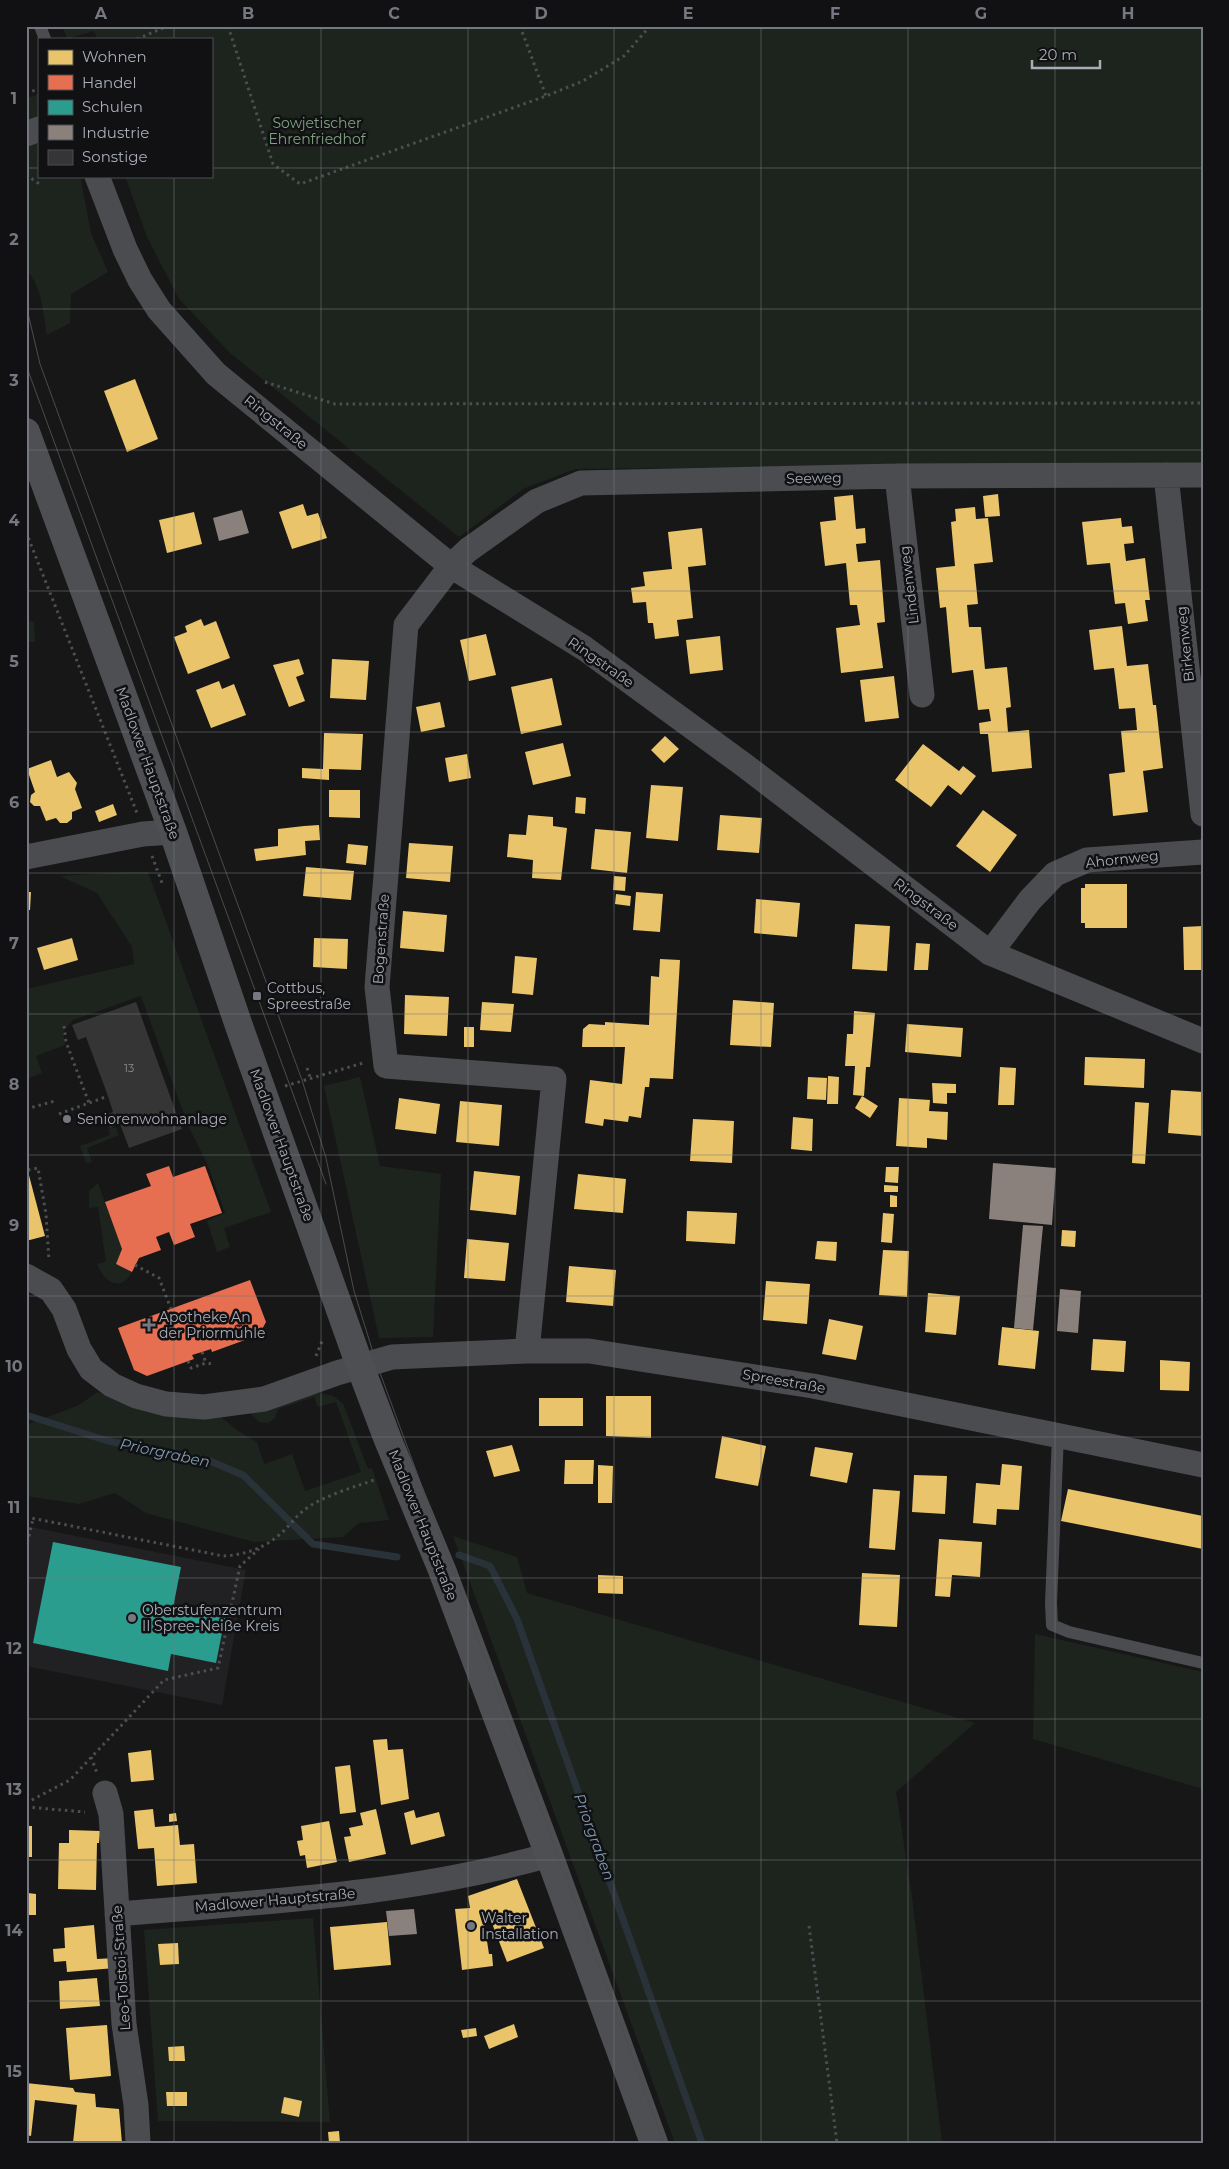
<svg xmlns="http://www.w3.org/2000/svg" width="1229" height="2169" font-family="Montserrat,sans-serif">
  <rect width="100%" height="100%" fill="#171717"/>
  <path fill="#212123" d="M26,1526L246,1570L222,1705L26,1666Z"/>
  <path fill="#1d241e" d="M62,26H1203V463L575,469L523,489L459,537L230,353L179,299L147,237L125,176H211V39H97L94,31L67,39Z
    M39,94V117L26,123V99Z
    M39,141V176H80L91,233L108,272L71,294L70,323L47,335C43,313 42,285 26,270V145Z
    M26,620L34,622L35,642H26Z
    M123,872H148L271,1212L224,1228L230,1247L217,1252L207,1221L225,1213L207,1163L188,1125L141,996L73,1020L63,1032L65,1045L36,1056L42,1073L26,1079V989L134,964L132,947L97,893L60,876Z
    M360,1077L380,1166L441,1174L433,1337L379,1338L324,1086Z
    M116,1127L119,1135L87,1148L92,1162L86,1163L80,1146L110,1135L108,1129Z
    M98,1183L122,1249L116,1264L132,1272C120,1294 104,1281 97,1264L106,1262L98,1207L89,1208V1191Z
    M98,1392L132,1406L220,1416L238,1431L257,1442L264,1464L292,1454L305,1491L361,1472L336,1402L318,1407L314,1397L278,1409L275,1418L268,1423L259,1422L250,1413L307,1394L319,1393L333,1396L343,1403L368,1469L372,1468L389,1520L359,1523L343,1537L254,1542L146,1513L115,1493L79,1504L26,1496V1425L77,1406Z
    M453,1536L517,1557L527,1593L975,1723L896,1792L912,1897L942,2143H675Z
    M1035,1634L1203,1672V1789L1033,1739Z
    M313,1918L330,2122L158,2121L144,1930Z"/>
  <path fill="#e9c46a" d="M135,379L158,439L127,452L104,391Z
    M998,494L1000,516L985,517L983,496Z
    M853,495L856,529L865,528L866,543L856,544L858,562L880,560L885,622L877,623L883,668L841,673L836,628L860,625L857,605H850L846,563L825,566L820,522L836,520L834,497Z
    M303,504L307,516L318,513L327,538L292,549L279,512Z
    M975,507L976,519L988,518L993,562L974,564L978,604L967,605L969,627H981L985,669L1007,667L1011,707L1006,708L1008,732L1029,730L1032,768L992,772L988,734H980L979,723L991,721L989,709L978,710L973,670L952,673L946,607L940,608L936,568L955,566L951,522L956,521L955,509Z
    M194,512L202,544L167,553L159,520Z
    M1121,518L1122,527L1132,526L1134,543L1124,544L1126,561L1145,558L1150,600H1145L1148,621L1128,624L1125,603L1115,604L1110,563L1087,565L1082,522Z
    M702,528L706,565L688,567L693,618L677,620L679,636L655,639L653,623H648L646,602L633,603L631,588L645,586L643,572L672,569L668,532Z
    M201,619L204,626L216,621L230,658L188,674L174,637L187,632L185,626Z
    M1122,626L1127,666L1148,664L1153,705H1156L1163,768L1143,771L1148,812L1113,816L1109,774L1125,772L1121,731L1137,730L1135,708L1119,709L1114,668L1094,670L1089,630Z
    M486,634L496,675L469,681L460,640Z
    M720,636L723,670L690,674L686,640Z
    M299,659L304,674L296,677L305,701L289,707L273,665Z
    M332,659L369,661L366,700L330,698Z
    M894,676L899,718L865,722L860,680Z
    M552,678L562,725L521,734L511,687Z
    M219,681L222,689L234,684L246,715L211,728L196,690Z
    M440,702L445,727L421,732L416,707Z
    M324,733L363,734L361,770L329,769V780L302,778V768L323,769Z
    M665,736L679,749L664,763L651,750Z
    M563,743L571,776L533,785L525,752Z
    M923,744L959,771L963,766L976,776L961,795L948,785L931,807L895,780Z
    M467,754L471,778L449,782L445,758Z
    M51,760L57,777L69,772L77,783L75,789L82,808L72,812V819L67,823H60L56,818L46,821L40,806H34L30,802L31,795L35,792L27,769Z
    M651,785L683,787L678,841L646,838Z
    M329,790H360V818L329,817Z
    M576,797L586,798L585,814L575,813Z
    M113,804L117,815L99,822L95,811Z
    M983,810L1017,835L990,872L956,846Z
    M528,815L553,817V826L567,828L561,880L532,878L533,860L507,857L509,834L526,835Z
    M720,815L762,818L759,853L717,850Z
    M319,825L320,840L305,841L306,855L256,861L254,849L278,846V829L304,826L305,835L304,826Z
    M595,829L631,832L627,873L591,869Z
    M409,843L453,846L450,882L406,878Z
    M348,844L368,846L366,865L346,863Z
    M306,867L354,871L351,900L303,896Z
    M614,876L626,877L625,891L613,890Z
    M1085,884H1127V928H1085V923H1081V888H1085Z
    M26,892H31L30,910H26Z
    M636,892L663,894L660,932L633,930Z
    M616,894L631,896L630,906L615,904Z
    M756,899L800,903L797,937L754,933Z
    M403,911L447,915L444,952L400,948Z
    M855,924L890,926L887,971L852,969Z
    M1203,926V970H1184L1183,927Z
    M72,938L78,960L44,970L37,948Z
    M314,938L348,939L347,969L313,967Z
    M916,943L930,944L928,970H914Z
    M515,956L537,958L533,995L512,993Z
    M660,959L680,960L673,1079L650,1078L649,1087H645L641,1118L629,1116L628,1122L604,1119L603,1126L585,1123L590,1080L622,1084L625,1047H582L583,1029L589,1024L605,1025V1022L649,1025L651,976L659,977Z
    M405,995L449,997L447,1036L404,1034Z
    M733,1000L774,1003L771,1047L730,1045Z
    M482,1002L514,1004L511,1032L480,1030Z
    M854,1011L875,1013L870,1067H866L864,1096L853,1095L855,1066H845L847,1034H853Z
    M907,1024L963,1028L961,1057L905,1052Z
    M464,1027H474V1047H464Z
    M1085,1057L1145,1059L1144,1088L1084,1085Z
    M1000,1067L1016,1068L1014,1105H998Z
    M828,1076L839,1077L838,1104H827Z
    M808,1077L827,1078L826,1100L807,1099Z
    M932,1083L956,1084V1093H947V1104L933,1103Z
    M1171,1090L1203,1092V1136L1168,1133Z
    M862,1096L878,1106L870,1118L855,1108Z
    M399,1098L440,1104L436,1134L395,1129Z
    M899,1098L930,1100L929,1111L948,1112L947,1140L927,1138V1148L896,1146Z
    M460,1101L502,1105L499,1146L456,1142Z
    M1135,1102L1149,1103L1145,1164L1132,1163Z
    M793,1117L813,1119L812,1151L791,1149Z
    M693,1119L734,1121L732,1163L690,1161Z
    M26,1164L45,1236L26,1241Z
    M886,1167H899L898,1183L885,1182Z
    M474,1171L520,1176L516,1215L470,1210Z
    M578,1174L626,1179L623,1213L574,1209Z
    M884,1185L898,1186V1192H884Z
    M890,1195L897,1196V1207H890Z
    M687,1211L737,1213L735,1244L686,1241Z
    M883,1213L894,1214L892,1243L881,1242Z
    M1062,1230L1076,1231L1075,1247L1061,1246Z
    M467,1239L509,1243L505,1281L464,1278Z
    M817,1241L837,1242L836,1261L815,1259Z
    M883,1250L909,1251L907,1297L879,1295Z
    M569,1266L616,1270L613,1306L566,1302Z
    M766,1281L810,1284L807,1324L763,1320Z
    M928,1293L960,1296L956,1335L925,1332Z
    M829,1319L863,1326L856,1360L822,1354Z
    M1002,1327L1039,1331L1035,1369L998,1365Z
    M1093,1339L1126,1341L1124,1372L1091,1370Z
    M1160,1360L1190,1362L1189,1391L1160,1390Z
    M606,1396H651V1438L606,1436Z
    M539,1398H583V1426H539Z
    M722,1436L766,1446L758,1486L715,1478Z
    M512,1445L520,1471L494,1477L486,1451Z
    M815,1447L853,1453L847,1483L810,1476Z
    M565,1460H594L593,1484H564Z
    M1002,1464L1022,1466L1019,1510L997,1509L996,1525L973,1523L976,1483L1000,1485Z
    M598,1465L613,1466L612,1503H598Z
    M914,1475L947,1476L945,1514L912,1512Z
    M873,1489L900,1491L895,1550L869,1548Z
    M1068,1489L1203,1516V1549L1061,1521Z
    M939,1539L982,1542L980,1577L952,1575L950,1597L935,1596Z
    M862,1573L900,1575L897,1627L859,1625Z
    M598,1575L623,1576V1594L598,1593Z
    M387,1739L388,1750L403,1749L409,1799L381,1805L373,1740Z
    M151,1750L154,1780L131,1782L128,1753Z
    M350,1765L356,1812L340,1814L335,1767Z
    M153,1809L155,1827L178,1825L180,1845L194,1844L197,1883L157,1886L154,1848L138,1849L134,1811Z
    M376,1809L386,1854L349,1862L344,1837L351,1836L349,1828L363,1825L360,1813Z
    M414,1810L416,1818L439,1812L445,1836L411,1845L404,1813Z
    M176,1813L177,1821L169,1822V1814Z
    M329,1821L337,1862L307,1868L305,1855L300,1856L297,1841L303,1840L301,1826Z
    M26,1826H32V1857H26Z
    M69,1830L100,1831L99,1843H97L96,1890L58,1889L59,1843H69Z
    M517,1879L544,1948L507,1962L488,1913L483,1915L489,1954H492L493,1966L462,1970L455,1909L470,1908L468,1896Z
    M26,1883H29L28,1893L36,1894V1915H26Z
    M387,1922L391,1965L334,1970L330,1927Z
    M94,1925L97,1959L114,1958L115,1968L67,1972L66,1961L54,1962L53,1949L65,1948L64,1928Z
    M178,1943L179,1964L160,1965L158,1944Z
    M97,1978L100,2006L60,2009L59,1981Z
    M514,2024L518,2037L489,2049L484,2036Z
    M107,2025L111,2076L70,2080L66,2028Z
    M476,2028L477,2036L463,2038L461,2030Z
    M184,2046L185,2061H169L168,2047Z
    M26,2083L73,2088L75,2092L95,2094L96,2107L119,2109L122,2143H73L77,2105L35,2100L31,2136L26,2135Z
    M166,2092H187V2106H167Z
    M284,2097L302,2101L299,2117L281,2113Z
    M339,2131L340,2143H329L328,2132Z"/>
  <path fill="#e76f51" d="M169,1166L173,1177L205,1166L222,1213L190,1224L195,1237L174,1245L169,1232L156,1237L161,1250L139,1258L132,1272L116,1264L122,1249L105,1202L151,1186L146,1174Z
    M250,1280L266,1322L259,1335L212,1352L211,1349L202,1352L192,1355L194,1359L147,1376L134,1370L118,1328Z"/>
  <path fill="#2a9d8f" d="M53,1542L181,1567L172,1613L179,1614L180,1610L225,1618L216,1663L171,1654L168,1671L33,1643Z"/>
  <path fill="#8a817c" d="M242,510L249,533L219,541L213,518Z
    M993,1163L1056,1168L1052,1225L989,1219Z
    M1023,1225L1043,1226L1033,1330L1014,1328Z
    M1060,1289L1081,1291L1078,1333L1057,1331Z
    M414,1909L417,1934L389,1936L386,1911Z"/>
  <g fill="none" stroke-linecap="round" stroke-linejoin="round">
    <path stroke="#2a3239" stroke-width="7" d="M26,1415L108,1441L210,1461L243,1475L313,1544L397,1557
      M459,1555L490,1566L517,1619L702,2143"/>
  </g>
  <path fill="#353536" d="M136,1002L182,1129L129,1148L120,1124L110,1128L105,1115L113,1112L108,1096L86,1037L78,1040L72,1025Z"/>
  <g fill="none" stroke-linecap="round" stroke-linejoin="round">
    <path stroke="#4d4e52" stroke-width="3" stroke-dasharray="2.5 4" stroke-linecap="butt" d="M228,26L273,164L300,184L546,96L583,81L624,56L650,26
      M520,26L546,96
      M137,39L168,26
      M26,93L39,89
      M26,175L41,185
      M265,382L335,404L1203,403
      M26,532L137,813
      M152,856L162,883
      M64,1026L66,1042L89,1103
      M307,1068L310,1077
      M285,1086L363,1063
      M26,1109L55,1101
      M59,1114L108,1096
      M28,1170L38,1168L46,1214L49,1261
      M135,1265L159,1278L171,1309
      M202,1352L206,1363
      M316,1356L323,1339
      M188,1361L191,1368L206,1363L213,1364
      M26,1517L223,1556C243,1555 263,1549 279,1535C288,1528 294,1518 303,1511C321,1496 355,1487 377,1479
      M26,1549L33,1519
      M91,1757L97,1773
      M26,1803L70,1780L164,1680L218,1668L240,1566L259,1549
      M26,1807L85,1812
      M809,1926L837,2143"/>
    <path stroke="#4b4c50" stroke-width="12" d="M40,26L45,39
      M1058,1435L1051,1603L1052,1625L1069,1632L1203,1663"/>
    <path stroke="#4b4c50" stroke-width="25" d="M26,134L39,129
      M97,176L125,249L140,280L159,310L216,374L451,566L584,648L744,765L990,953L1203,1041
      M1166,475L1203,814
      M897,476L922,695
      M26,857L143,834L173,832
      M990,953L1030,900L1055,874L1087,860L1203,852
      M26,1276L51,1290L64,1309L79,1349L91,1369L112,1385L136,1396L166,1404L204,1407L264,1399L337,1373L392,1357L527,1351H589L813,1386L1203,1465
      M527,1351L554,1079L386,1066L377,987L406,625L451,566L468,550L537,501L581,483L897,476L1203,475
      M105,1793L111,1814L124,2024L136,2105L138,2143
      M117,1914C262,1902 409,1895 549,1855"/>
    <path stroke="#4d4f52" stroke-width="28" d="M26,432L173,832L239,1026L360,1366L388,1440L442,1570L549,1855L654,2143"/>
    <path stroke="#4b4c4f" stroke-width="1" d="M26,305L40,364L302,1080L326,1158L354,1291L376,1362L664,2143
      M26,365L326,1184"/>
  </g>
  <path fill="none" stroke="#757880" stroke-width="1" stroke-opacity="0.55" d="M174,26V39M321,26V2143M468,26V2143M614,26V2143M761,26V2143M908,26V2143M1055,26V2143M26,168H39M211,168H1203M174,176V2143M26,309H1203M26,450H1203M26,591H1203M26,732H1203M26,873H1203M26,1014H1203M26,1155H1203M26,1296H1203M26,1437H1203M26,1578H1203M26,1719H1203M26,1860H1203M26,2001H1203"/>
  <g fill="#757880" stroke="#111113" stroke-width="2">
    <rect x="252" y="991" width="10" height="10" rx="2.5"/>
    <circle cx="67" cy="1119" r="5"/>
    <path d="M146.5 1317.5h5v5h5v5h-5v5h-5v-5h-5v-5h5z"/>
    <circle cx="132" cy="1618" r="5"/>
    <circle cx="471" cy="1926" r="5"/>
  </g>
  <g text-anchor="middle" stroke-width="5" stroke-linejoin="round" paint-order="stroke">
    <g font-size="11" fill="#8b8f98">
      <text x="129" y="1072">13</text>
    </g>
    <g font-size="14" fill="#7fa381" stroke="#111113">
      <text x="317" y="128">Sowjetischer<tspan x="317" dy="16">Ehrenfriedhof</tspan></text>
    </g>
    <g font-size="14" fill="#a8adb8" stroke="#111113">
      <text transform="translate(276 422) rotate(39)" y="5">Ringstraße</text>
      <text transform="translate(814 478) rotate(-1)" y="5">Seeweg</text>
      <text transform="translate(909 585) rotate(-97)" y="5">Lindenweg</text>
      <text transform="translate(1185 644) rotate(-96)" y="5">Birkenweg</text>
      <text transform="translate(601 662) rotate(35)" y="5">Ringstraße</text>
      <text transform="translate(148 763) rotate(70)" y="5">Madlower Hauptstraße</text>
      <text transform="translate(1122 859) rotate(-6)" y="5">Ahornweg</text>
      <text transform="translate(926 904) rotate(37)" y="5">Ringstraße</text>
      <text transform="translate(381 939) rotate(-86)" y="5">Bogenstraße</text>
      <text transform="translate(282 1145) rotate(70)" y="5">Madlower Hauptstraße</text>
      <text transform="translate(784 1381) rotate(10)" y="5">Spreestraße</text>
      <text transform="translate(423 1525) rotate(68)" y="5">Madlower Hauptstraße</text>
      <text transform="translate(275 1900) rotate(-5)" y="5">Madlower Hauptstraße</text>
      <text transform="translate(121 1968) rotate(-94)" y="5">Leo-Tolstoi-Straße</text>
    </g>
    <g font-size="14" fill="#a8adb8" stroke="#111113" text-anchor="start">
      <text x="267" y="993">Cottbus,<tspan x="267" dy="16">Spreestraße</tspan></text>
      <text x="77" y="1124">Seniorenwohnanlage</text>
      <text x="159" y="1322">Apotheke An<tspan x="159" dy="16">der Priormühle</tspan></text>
      <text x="142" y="1615">Oberstufenzentrum<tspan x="142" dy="16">II Spree-Neiße Kreis</tspan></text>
      <text x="481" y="1923">Walter<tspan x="481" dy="16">Installation</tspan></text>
    </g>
    <g font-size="15" font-style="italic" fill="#7f9bb3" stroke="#111113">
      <text transform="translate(165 1453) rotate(12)" y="5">Priorgraben</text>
      <text transform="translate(594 1837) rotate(70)" y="5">Priorgraben</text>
    </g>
  </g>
  <rect width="1229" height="2169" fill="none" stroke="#111113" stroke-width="55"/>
  <rect x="38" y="38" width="175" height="140" fill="#111113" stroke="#4d4f55"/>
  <rect x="48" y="50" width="25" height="15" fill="#e9c46a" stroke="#4d4f55"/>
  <text x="82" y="62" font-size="15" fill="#a8adb8">Wohnen</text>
  <rect x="48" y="75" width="25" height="15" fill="#e76f51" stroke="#4d4f55"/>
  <text x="82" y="88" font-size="15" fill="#a8adb8">Handel</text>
  <rect x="48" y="100" width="25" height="15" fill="#2a9d8f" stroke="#4d4f55"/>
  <text x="82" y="112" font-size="15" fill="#a8adb8">Schulen</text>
  <rect x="48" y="125" width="25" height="15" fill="#8a817c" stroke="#4d4f55"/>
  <text x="82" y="138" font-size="15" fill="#a8adb8">Industrie</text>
  <rect x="48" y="150" width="25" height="15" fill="#353536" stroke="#4d4f55"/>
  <text x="82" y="162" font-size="15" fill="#a8adb8">Sonstige</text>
  <path d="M1032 60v8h68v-8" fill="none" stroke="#a8adb8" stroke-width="2.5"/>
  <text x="1039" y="60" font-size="15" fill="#a8adb8" stroke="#111113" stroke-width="4" paint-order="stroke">20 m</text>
  <rect x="28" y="28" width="1174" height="2114" fill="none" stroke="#757880" stroke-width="2"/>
  <g font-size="16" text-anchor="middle" font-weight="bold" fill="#757880">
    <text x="101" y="19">A</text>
    <text x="248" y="19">B</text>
    <text x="394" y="19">C</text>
    <text x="541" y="19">D</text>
    <text x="688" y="19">E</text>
    <text x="835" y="19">F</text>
    <text x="981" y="19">G</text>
    <text x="1128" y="19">H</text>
    <text x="14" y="104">1</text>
    <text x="14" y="245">2</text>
    <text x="14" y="386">3</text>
    <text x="14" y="526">4</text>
    <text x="14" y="667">5</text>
    <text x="14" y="808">6</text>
    <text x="14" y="949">7</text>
    <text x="14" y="1090">8</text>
    <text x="14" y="1231">9</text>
    <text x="14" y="1372">10</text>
    <text x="14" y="1513">11</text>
    <text x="14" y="1654">12</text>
    <text x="14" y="1795">13</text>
    <text x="14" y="1936">14</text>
    <text x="14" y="2077">15</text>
  </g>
</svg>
